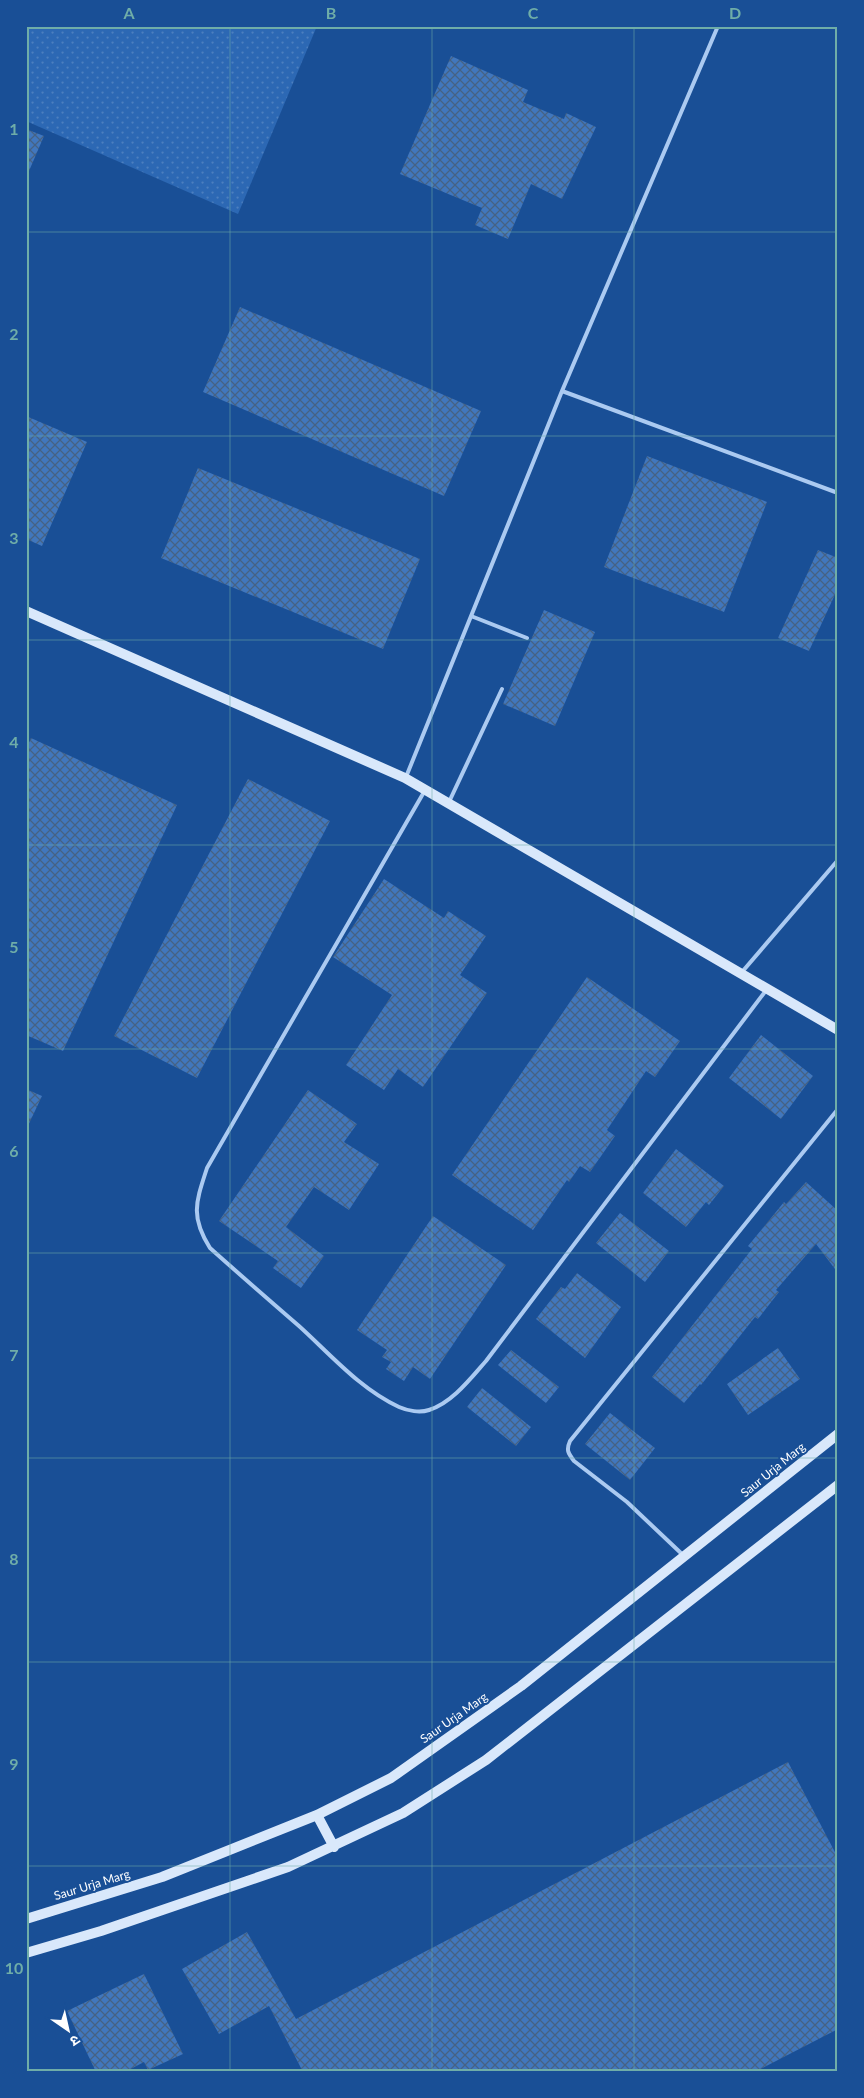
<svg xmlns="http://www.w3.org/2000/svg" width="864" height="2098" font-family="Lato,'Noto Sans Devanagari',sans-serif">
  <defs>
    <pattern id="grass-dots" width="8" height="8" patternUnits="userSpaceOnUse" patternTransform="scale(1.25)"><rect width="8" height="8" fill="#2c68b4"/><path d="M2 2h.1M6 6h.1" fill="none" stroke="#4c7fbf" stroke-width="1.8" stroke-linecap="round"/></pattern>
    <pattern id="building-cross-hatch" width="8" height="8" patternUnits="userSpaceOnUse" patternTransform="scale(1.25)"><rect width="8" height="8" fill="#4177bd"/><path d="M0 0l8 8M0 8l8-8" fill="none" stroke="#466284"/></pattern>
  </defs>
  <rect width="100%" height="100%" fill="#194f96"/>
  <path fill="url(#grass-dots)" d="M26,26H317L238,214L26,121Z"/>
  <path fill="url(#building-cross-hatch)" d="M451,56L528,90L523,102L564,119L566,113L596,127L562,199L531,184L508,239L475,225L482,208L400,174Z
    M26,129L44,136L26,178Z
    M240,307L481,411L444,496L203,392Z
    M26,416L87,442L42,546L26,539Z
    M647,456L767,502L724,612L604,567Z
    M198,468L420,559L383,649L161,558Z
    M818,550L838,558V588L809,651L778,638Z
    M544,610L595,632L555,726L503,704Z
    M31,738L177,805L63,1051L26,1035V749Z
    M248,779L330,821L197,1078L114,1036Z
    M384,879L444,918L448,911L486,936L460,975L487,993L423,1087L398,1069L384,1090L346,1065L392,995L333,957Z
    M587,977L680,1041L655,1077L646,1071L607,1130L615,1136L590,1172L580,1166L569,1182L567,1180L533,1230L452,1175Z
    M761,1035L813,1076L781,1119L729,1078Z
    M26,1089L42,1096L26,1130Z
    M308,1090L357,1124L344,1142L379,1164L349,1210L314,1187L286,1227L324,1256L301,1288L273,1268L278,1261L219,1221Z
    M676,1149L724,1186L709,1205L706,1202L686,1227L643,1193Z
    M806,1182L838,1211V1273L816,1244L776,1290L779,1292L758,1319L755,1317L701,1385L700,1384L684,1403L652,1377L752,1249L748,1246L784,1202L786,1204Z
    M620,1213L669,1251L645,1282L596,1243Z
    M433,1216L506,1265L430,1379L413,1367L404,1381L386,1369L391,1362L382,1357L387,1350L357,1330Z
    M577,1273L621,1307L585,1358L536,1319L561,1287L565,1289Z
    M778,1348L800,1379L748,1415L727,1384Z
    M511,1350L559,1387L546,1403L498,1365Z
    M482,1388L531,1427L516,1446L467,1407Z
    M610,1413L655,1448L630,1480L585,1444Z
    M788,1762L838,1858V2029L755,2072H303L269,2006L219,2034L182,1969L247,1932L296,2019Z
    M144,1974L183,2054L148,2070L144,2062L125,2072H96L67,2011Z"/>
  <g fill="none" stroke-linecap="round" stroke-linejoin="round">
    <path stroke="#abcaf1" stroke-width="4" d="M562,391L838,493
      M471,616L527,638
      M406,777L562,391L718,26
      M424,792L207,1168C196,1202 190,1216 210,1248C239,1274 269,1300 299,1326C330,1354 360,1389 399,1407C408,1411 420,1413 429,1410C452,1403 471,1378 486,1361L767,989
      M449,802L502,689
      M742,972L838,860
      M683,1555L627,1502L574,1461C568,1453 566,1450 570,1441L838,1109"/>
    <path stroke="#d9e8fb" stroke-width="10" d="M26,611L405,778L838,1030
      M317,1815L334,1847
      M26,1919L162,1877L317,1815L391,1778L521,1686L838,1434
      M26,1953L101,1931L288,1867L403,1813L486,1760L838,1485"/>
  </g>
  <path fill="none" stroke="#6fada8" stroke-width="1" stroke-opacity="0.55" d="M230,26V2072M432,26V2072M634,26V2072M26,232H838M26,436H838M26,640H838M26,845H838M26,1049H838M26,1253H838M26,1458H838M26,1662H838M26,1866H838"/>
  <g text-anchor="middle" stroke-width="4" stroke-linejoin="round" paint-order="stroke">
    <g font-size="12" fill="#fff" stroke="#194f96">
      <text transform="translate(773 1470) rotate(-39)" y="4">Saur Urja Marg</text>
      <text transform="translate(454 1718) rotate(-35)" y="4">Saur Urja Marg</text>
      <text transform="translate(92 1885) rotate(-17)" y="4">Saur Urja Marg</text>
    </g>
  </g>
  <rect width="864" height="2098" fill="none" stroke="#194f96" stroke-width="55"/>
  <g transform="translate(68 2030) rotate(146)" stroke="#194f96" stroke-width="4" paint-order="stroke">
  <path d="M0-4L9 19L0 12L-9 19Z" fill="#ffffff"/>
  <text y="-8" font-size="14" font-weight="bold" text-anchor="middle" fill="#ffffff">उ</text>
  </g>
  <rect x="28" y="28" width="808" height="2042" fill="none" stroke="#6fada8" stroke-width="2"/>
  <g font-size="16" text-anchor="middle" font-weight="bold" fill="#6fada8">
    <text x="129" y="19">A</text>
    <text x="331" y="19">B</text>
    <text x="533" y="19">C</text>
    <text x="735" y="19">D</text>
    <text x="14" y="135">1</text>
    <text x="14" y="340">2</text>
    <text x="14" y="544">3</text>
    <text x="14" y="748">4</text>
    <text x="14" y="953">5</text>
    <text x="14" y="1157">6</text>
    <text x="14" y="1361">7</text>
    <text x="14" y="1565">8</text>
    <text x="14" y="1770">9</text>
    <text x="14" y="1974">10</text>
  </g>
</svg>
